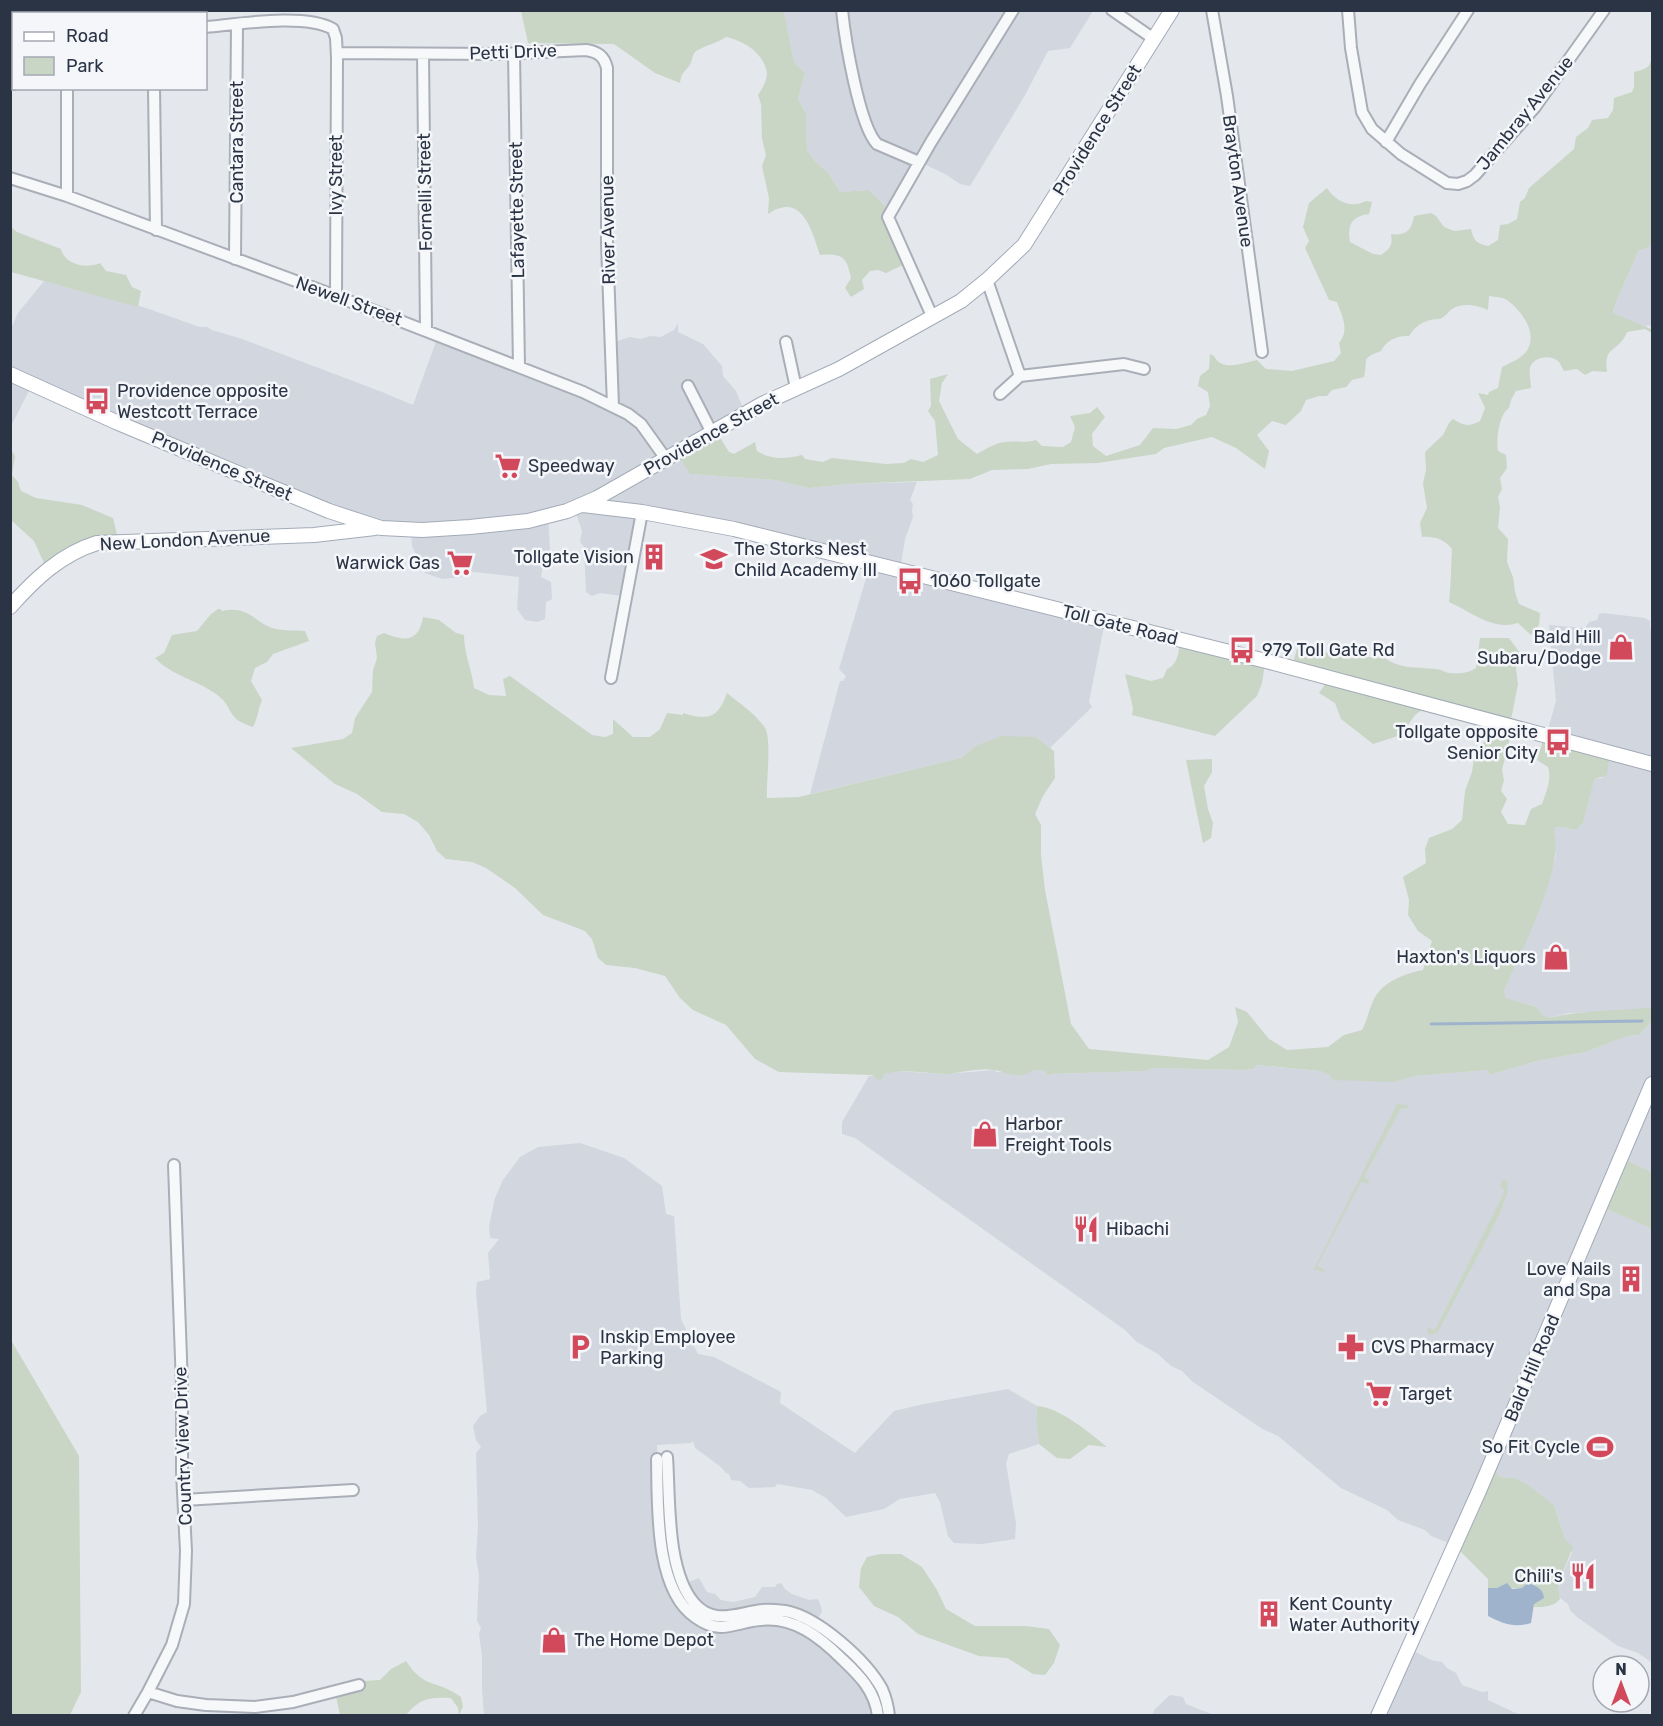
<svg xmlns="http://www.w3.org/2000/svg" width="1663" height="1726" font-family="Rubik,sans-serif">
  <rect width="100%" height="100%" fill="#e4e7ec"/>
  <path fill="#d2d6de" d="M784,11H1093L1070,48L1048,51L1024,97L970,186L960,184L947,175L920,162L890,211L869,190L840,192L829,174L814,160L807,150L806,114L798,99L805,73L794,62Z
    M1652,243V327L1648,325L1646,327L1613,314L1616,302L1639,250L1648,248Z
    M44,281L143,307L200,327H207L212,330L242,339L382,392L413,405L438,336L608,403L614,342L630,337L641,339L650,336L661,337L674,330L678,323V332L703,344L722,366L723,376L736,391L746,415L719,431L690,474L775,480L809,488L847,484L917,482L910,500L913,504L912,510L913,517L905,539L900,570L1104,626L1089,702L1092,707L1050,748L1036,737L976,746L961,758L810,794L840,681H843L846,676L839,669L870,565L645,515L622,596L600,593L592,596L586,592L584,547L580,542L582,531L575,510L548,516L550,549L543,562L541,577L551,582L552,599L546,602L545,619L537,622L525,620L517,609L519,577L474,572L464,574L461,577L442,579L425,573L412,546L411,528H382L32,385L11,426V329L18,313Z
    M1603,613L1645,618L1650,621V629H1652V1007L1629,1011L1568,1013L1549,1018L1540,1014L1537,1007L1506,998L1504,991L1537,916L1549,881L1556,855L1554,828L1561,827L1575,830L1583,823L1594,782L1595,779L1603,778L1547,733L1556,701L1549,625L1585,628L1589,622L1597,620L1599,614Z
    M1652,1021V1172L1619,1157L1598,1205L1652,1229V1666L1651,1662L1638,1653L1618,1646L1577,1617L1570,1610L1568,1604L1560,1598L1558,1584L1572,1553L1565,1539L1554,1505L1514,1478H1505L1499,1476L1491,1464L1454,1545L1431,1536L1425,1530L1398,1520L1387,1510L1341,1488L1278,1436L1261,1428L1193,1382L1182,1371L1171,1366L1158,1354L1137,1342L1125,1330L855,1138L842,1134V1122L869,1076H875L880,1080L885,1074L893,1071L946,1074L994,1070L997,1072L1033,1070L1044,1071L1049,1076L1052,1074L1145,1071L1153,1068L1244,1070L1253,1069L1255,1065L1320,1071L1330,1075L1395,1082L1415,1076L1488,1070L1489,1075L1537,1061L1586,1052L1627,1036L1639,1035Z
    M580,1143L624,1158L662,1186L666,1214L674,1216L681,1319L698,1354L714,1357L781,1392L780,1403L855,1453L894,1411L924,1404L1008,1389L1037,1406L1036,1420L1039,1444L1009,1454L1006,1463L1016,1524L1015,1539L982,1544L954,1543L948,1536L940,1502L935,1493L900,1499L884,1509L846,1517L826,1498L812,1490L777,1484L775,1487L749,1488L740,1481L731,1480L729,1474L726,1473L721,1467L695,1448L693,1441L691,1443L657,1445L661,1539L674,1588L699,1578L707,1592L715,1594L721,1600L733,1602L755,1597L762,1587H775L777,1584L781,1583L785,1589L792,1594L809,1600L817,1599L819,1601L822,1611L812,1631L867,1682L880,1715L484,1716L482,1689V1656L479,1634L481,1628L477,1621L479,1575L476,1557L478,1526L476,1453L481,1447L476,1440L473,1426L480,1416L487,1412L476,1292L477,1282L490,1279L488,1253L499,1239L490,1238L489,1226L495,1198L503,1180L520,1157L538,1147Z
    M1412,1650L1431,1660L1442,1662L1447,1668L1456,1673L1462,1685L1482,1692L1488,1691V1700L1520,1715L1382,1716Z
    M1170,1695L1183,1697L1186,1704L1214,1715H1152L1155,1709Z"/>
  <path fill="#c9d6c5" d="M74,11H126V13L68,14Z
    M521,11H784L794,62L805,73L798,99L806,114L807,150L814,160L829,174L840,192L869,190L890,211L905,264L886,273L878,270L870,271L862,280L864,289L851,297L845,288L851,278C847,257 842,253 820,255C812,231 802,191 768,214L769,198L762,166L766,155L762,139L761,104L758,95C762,89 767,81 767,73C764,53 744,41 726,37C719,42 699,48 695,52C692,56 692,62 689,66C683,74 682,72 680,83L655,73L614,44L528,43Z
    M1652,49V243L1648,248L1639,250L1616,302L1613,313L1651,329L1652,333L1645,329L1627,332C1619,353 1603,344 1607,372L1593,371L1585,375L1577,369L1564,371C1563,370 1560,363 1559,362C1552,354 1533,356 1530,368C1529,374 1531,382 1531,388L1516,391L1511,400L1509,408C1499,414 1496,440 1498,451L1506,455L1507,468L1500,478L1502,489L1498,497L1500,507L1498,528L1508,539L1507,562L1513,577L1515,592L1519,604L1540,613L1539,625L1531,635L1518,623C1492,631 1472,612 1449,602C1451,584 1451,567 1452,549C1444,539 1434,536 1422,537L1420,523L1427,508L1423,483L1426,470L1425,452L1443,435L1449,423L1453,419C1464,426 1468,427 1480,421L1485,408L1478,393L1488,395L1489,392L1498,388L1502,367C1510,363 1520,359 1526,352C1539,334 1522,311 1507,300C1503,297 1495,297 1489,296L1488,310C1478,305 1462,302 1452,309C1448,312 1445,317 1440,319C1426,319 1417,324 1409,336C1398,335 1386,340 1381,351C1359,359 1369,359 1364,377L1352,380L1346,387L1332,390L1327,396H1319L1306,400L1301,411L1286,425L1272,421L1257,435L1269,451L1265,469L1236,448L1212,437L1164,448L1156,454L1098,463L1051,464L1028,469L992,470L970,479L848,484L809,488L775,480L690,474L678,455L718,434L729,452L734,454L755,442L757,451C772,460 785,459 802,455L805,459L823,462L832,458L886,464L904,463L911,459L923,462L938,455L935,421L928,411L931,406L930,379L948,374L942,383L939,401L958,439L977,454C986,449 995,443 1005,442C1018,440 1022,444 1036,440L1042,446L1063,447L1071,442L1075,427L1070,416L1090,413L1097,407L1105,417L1092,434L1093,446L1106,456L1140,445L1153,428L1176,429L1191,425L1197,419L1206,415L1210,406L1208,392L1198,386L1200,376L1209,369L1210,354L1214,356C1222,372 1243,363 1257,360L1266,369L1292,371L1334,361L1341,353L1339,343C1350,330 1342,316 1337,302L1329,300L1305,248L1309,241L1303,227L1309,203L1327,188C1335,201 1351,209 1366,201L1372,202L1369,214C1351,216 1347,226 1350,242L1373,254L1381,255C1390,249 1393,246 1391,234C1405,236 1412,231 1414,216L1431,213L1436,216L1444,227L1454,231L1471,229C1474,241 1476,243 1488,246L1498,240L1500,225L1508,224L1517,219L1520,202L1525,198L1529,188L1574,149L1576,137L1588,128L1592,120L1608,118L1613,110L1614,98L1632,92L1634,87V72C1651,68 1651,66 1652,49Z
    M10,226L17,232L61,249C65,265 86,269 100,263L106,271L126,275L132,287L141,291L138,307L11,272Z
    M12,422L11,450L15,456L12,475L18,482L21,491L36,498L82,505L113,518L118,539L61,555L44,563L34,541L11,520L10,426Z
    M218,609H221V611C252,605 252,623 276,629C285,631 296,630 305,631L309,641L273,654L267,662L255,668L251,681L262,700C258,709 258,718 253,727C224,718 235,707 216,694C197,680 172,676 155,658L164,653L172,635L197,631L211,614Z
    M423,617L439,620L456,633L464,635C464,654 472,670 474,688L489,695L506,696L503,679L510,676L592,735L605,737L613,734V719L633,737H650L660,729L667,713L683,715V713C709,721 718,718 727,693C739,703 756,714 765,728C772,739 766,783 767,798L799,797L961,758L976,746L1001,736L1036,737L1054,751L1055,778L1043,796L1035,814L1041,825V855L1045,890L1071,1024L1089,1049L1208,1060L1229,1047L1238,1022L1235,1007L1247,1012L1269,1039L1287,1050L1328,1047L1344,1035L1362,1030C1368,1019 1370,1004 1377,994C1387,980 1407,973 1423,970L1432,941L1418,931L1408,915L1409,900L1403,877L1426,863L1425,849L1429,838L1452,829L1462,820L1465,791L1472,772L1474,759L1486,739L1485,719L1429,705L1415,715L1401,735L1373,744L1341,719L1335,703L1319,693L1328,680L1291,670L1297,649L1324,651L1331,655L1385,658C1399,669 1418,667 1435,669C1441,669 1444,672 1449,673C1458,674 1469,673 1476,668L1480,638H1509L1520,653L1516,669L1518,684L1510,725L1513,726L1502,770L1504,780L1501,791L1507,799L1501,812L1508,824L1525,825L1531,809L1542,804C1546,792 1552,780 1548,767L1537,760L1545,734L1610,753L1607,775L1595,779L1594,782L1583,823L1576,830L1561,827L1554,828C1555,837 1557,848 1555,856C1549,898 1521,952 1504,991L1506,998L1537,1007L1541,1014L1549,1018C1583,1009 1618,1012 1652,1007V1021L1639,1035L1627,1036L1586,1052L1537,1061L1489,1075L1488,1070L1415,1076L1395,1082L1332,1080L1330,1075L1320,1071L1256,1065L1253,1069L1244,1070L1153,1068L1145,1071L1052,1074L1049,1076L1044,1071L1034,1070C1019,1081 1008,1072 994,1070C981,1067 960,1073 947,1074C926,1074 904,1068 885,1074L880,1081L872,1075L779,1072L755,1059L726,1025L693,1010L680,998L665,976L635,968L606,965L598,958L592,939L585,931L543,915L515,888L486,868L472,862L446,859L437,851L429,835L418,822L404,814L382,812L357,794L335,784L291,748L343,739L352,733L355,718L372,692L373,670L377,658L375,643L377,636L384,633C405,642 419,642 423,617Z
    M1180,643L1265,664L1262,683L1257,696L1215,736L1132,715L1133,708L1125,674L1151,681L1163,678L1167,669C1178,664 1178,654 1180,643Z
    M1212,759V772L1204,786L1208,809L1213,823L1211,838L1203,843L1186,760Z
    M1397,1104L1408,1105V1107L1406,1109L1401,1108L1364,1177L1369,1181L1368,1184L1361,1182L1317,1266L1325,1270L1324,1272L1314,1269Z
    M1619,1157L1652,1172V1229L1598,1205Z
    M1503,1179L1508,1182L1507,1194L1500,1213L1438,1332L1431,1335L1427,1333L1428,1327L1435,1330L1505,1191L1500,1187Z
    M11,1340L79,1456L81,1692L70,1715H11Z
    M1037,1406C1059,1407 1090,1433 1107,1447L1089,1445L1070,1459L1057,1458L1039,1444L1036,1420Z
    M1491,1464L1499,1476L1505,1478H1514L1528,1485L1554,1505L1565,1539L1573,1547L1558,1584L1560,1599C1553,1607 1545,1607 1534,1607V1604L1522,1588H1488V1579L1459,1550Z
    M880,1554H901L922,1567L937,1590L946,1609L975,1626H1026L1049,1629L1060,1645L1054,1663L1045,1675L1033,1674L1007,1658L979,1656L918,1634L898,1617L874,1606L859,1587L861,1568L867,1557Z
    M406,1661C425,1690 436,1679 461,1697L463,1707L459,1715L458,1708L451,1698C430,1697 420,1698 406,1715H340L335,1692L359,1685L364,1681L380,1680L391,1669Z"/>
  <path fill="#9fb4cc" d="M10,11L11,10L74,11L68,13L14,14L13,17L11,15Z
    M1507,1583L1512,1589L1522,1588L1528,1583C1536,1586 1543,1588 1544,1598L1534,1604L1531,1623C1515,1628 1503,1624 1488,1616V1588H1497Z"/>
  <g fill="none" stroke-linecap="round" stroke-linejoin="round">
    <path stroke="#9fb4cc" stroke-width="3" d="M1431,1024L1642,1021"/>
    <g stroke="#a9aeb7" stroke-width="14">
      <path id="minor" d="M842,10C845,39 859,125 877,144L919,162
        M1112,10L1154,39
        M1212,10L1227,96L1262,352
        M1348,10L1351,48L1362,112L1372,129L1401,154L1447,183L1458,184L1467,181L1475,175L1535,107L1604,10
        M206,27C239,24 305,13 333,29L336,38L337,58L336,296
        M337,53L498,54L586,50C598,52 604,56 607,68V243L613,406
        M514,53L519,367
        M423,54L426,330
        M10,84H14
        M67,88V196
        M154,88L156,230
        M1386,142L1420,84L1468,10
        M10,178L67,196L336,296L583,392L628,414L641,424L666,459
        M235,259L237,25
        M987,280L1020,376
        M932,316L888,217L931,142L1013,10
        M786,342L796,388
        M1020,376L1124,364L1144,369
        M688,386L712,433
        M1000,394L1020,376
        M611,678L642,512
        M667,1457C670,1499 666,1570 694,1603C714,1626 737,1613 762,1610C769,1609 777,1610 785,1611C818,1617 866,1660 882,1689C886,1698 888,1706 889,1716
        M657,1459C658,1503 654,1589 695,1617C702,1622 710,1627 720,1627C733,1627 746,1621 760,1620C794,1616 820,1637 843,1660C860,1676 875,1691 878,1716
        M184,1500L353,1490
        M148,1692L177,1701L206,1705L255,1707L293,1702L359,1685
        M134,1716L148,1692L172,1645L184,1604L186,1551L182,1472V1386L174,1165"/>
    </g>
    <g stroke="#a3abb8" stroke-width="16">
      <path id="major" d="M10,374L116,422L271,487L329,511L381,528L422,530L470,527L528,521L567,511L597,498L762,404L839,369L961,301L987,280L1024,245L1172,10
        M583,505L642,512L734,529L1266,661L1652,764
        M10,607C35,579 61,554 97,543L314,535L375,528
        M1378,1716L1479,1491L1652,1084"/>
    </g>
    <use href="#minor" stroke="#f7f8fa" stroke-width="10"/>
    <use href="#major" stroke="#fff" stroke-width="14"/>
  </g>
  <defs>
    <g id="bus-bare" transform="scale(2.07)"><path d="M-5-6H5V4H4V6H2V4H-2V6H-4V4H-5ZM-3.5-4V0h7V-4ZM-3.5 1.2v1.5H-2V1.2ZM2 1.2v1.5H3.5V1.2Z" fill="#d1495b" stroke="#f4f6f9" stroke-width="2.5" paint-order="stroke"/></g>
    <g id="supermarket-bare" transform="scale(2.07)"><path d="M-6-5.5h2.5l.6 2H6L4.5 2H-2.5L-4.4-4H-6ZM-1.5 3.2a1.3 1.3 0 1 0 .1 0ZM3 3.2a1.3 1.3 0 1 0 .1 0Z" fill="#d1495b" stroke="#f4f6f9" stroke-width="2.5" paint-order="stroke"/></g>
    <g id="building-bare" transform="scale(2.07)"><path d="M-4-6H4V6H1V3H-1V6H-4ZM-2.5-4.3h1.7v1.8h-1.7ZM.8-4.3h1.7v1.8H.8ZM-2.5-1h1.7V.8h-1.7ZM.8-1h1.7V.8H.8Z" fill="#d1495b" stroke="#f4f6f9" stroke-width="2.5" paint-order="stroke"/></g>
    <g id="school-bare" transform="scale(2.07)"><path d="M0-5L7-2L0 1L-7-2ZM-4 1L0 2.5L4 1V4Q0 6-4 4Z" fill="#d1495b" stroke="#f4f6f9" stroke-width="2.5" paint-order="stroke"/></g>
    <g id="shop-bare" transform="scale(2.07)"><path d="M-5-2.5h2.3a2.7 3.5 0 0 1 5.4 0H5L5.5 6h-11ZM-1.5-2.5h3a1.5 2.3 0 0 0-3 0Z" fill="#d1495b" stroke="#f4f6f9" stroke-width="2.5" paint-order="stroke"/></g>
    <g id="restaurant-bare" transform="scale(2.07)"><path d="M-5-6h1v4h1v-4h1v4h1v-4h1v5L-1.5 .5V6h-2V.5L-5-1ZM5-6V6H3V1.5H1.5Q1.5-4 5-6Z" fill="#d1495b" stroke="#f4f6f9" stroke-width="2.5" paint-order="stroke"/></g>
    <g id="parking-bare" transform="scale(2.07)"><path d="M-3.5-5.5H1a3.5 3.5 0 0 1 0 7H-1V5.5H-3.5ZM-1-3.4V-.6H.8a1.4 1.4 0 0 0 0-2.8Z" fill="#d1495b" stroke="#f4f6f9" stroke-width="2.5" paint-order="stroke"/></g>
    <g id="pharmacy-bare" transform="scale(2.07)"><path d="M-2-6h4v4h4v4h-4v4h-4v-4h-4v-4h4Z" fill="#d1495b" stroke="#f4f6f9" stroke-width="2.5" paint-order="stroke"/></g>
    <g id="stadium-bare" transform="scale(2.07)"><path d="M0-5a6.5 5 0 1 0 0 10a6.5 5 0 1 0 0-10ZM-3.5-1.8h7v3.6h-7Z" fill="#d1495b" stroke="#f4f6f9" stroke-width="2.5" paint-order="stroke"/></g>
  </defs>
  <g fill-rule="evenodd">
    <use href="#bus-bare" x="97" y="401"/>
    <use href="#supermarket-bare" x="508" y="466"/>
    <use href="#building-bare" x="654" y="557"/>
    <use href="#school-bare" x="714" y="559"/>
    <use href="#supermarket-bare" x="460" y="563"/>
    <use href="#bus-bare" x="910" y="581"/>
    <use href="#shop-bare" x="1621" y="647"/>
    <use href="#bus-bare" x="1242" y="650"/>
    <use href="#bus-bare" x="1558" y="742"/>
    <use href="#shop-bare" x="1556" y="957"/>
    <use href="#shop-bare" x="985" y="1134"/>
    <use href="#restaurant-bare" x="1086" y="1229"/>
    <use href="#building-bare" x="1631" y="1279"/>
    <use href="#parking-bare" x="580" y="1347"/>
    <use href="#pharmacy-bare" x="1351" y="1347"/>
    <use href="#supermarket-bare" x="1379" y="1394"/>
    <use href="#stadium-bare" x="1600" y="1447"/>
    <use href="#restaurant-bare" x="1583" y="1576"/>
    <use href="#building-bare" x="1269" y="1614"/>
    <use href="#shop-bare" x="554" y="1640"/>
  </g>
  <g text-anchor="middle" stroke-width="5" stroke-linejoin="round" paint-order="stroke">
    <g font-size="18" fill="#2b3445" stroke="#f4f6f9">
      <text transform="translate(513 52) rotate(-2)" y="6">Petti Drive</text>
      <text transform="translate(1525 113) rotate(-51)" y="6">Jambray Avenue</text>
      <text transform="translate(1097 130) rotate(-58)" y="6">Providence Street</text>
      <text transform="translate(237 142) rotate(-90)" y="6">Cantara Street</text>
      <text transform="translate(336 175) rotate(-90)" y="6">Ivy Street</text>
      <text transform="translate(1238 181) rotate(82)" y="6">Brayton Avenue</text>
      <text transform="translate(425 192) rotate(-91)" y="6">Fornelli Street</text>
      <text transform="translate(517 210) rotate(-91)" y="6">Lafayette Street</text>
      <text transform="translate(608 230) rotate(-91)" y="6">River Avenue</text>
      <text transform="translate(349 301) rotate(20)" y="6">Newell Street</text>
      <text transform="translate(711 434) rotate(-29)" y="6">Providence Street</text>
      <text transform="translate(222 466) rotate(23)" y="6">Providence Street</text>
      <text transform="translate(185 540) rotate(-3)" y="6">New London Avenue</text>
      <text transform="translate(1120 625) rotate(14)" y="6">Toll Gate Road</text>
      <text transform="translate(1532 1368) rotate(-67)" y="6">Bald Hill Road</text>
      <text transform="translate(183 1446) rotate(-92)" y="6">Country View Drive</text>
    </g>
    <g font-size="18" fill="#2b3445" stroke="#f4f6f9" text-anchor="start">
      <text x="117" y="397">Providence opposite<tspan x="117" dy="21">Westcott Terrace</tspan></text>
      <text x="528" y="472">Speedway</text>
      <text x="734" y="555">The Storks Nest<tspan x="734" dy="21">Child Academy III</tspan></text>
      <text x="634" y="563" text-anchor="end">Tollgate Vision</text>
      <text x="440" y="569" text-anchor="end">Warwick Gas</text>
      <text x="930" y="587">1060 Tollgate</text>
      <text x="1601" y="643" text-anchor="end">Bald Hill<tspan x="1601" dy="21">Subaru/Dodge</tspan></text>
      <text x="1262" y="656">979 Toll Gate Rd</text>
      <text x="1538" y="738" text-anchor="end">Tollgate opposite<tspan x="1538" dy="21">Senior City</tspan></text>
      <text x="1536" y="963" text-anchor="end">Haxton's Liquors</text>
      <text x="1005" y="1130">Harbor<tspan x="1005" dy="21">Freight Tools</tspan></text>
      <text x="1106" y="1235">Hibachi</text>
      <text x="1611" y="1275" text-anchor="end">Love Nails<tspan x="1611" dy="21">and Spa</tspan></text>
      <text x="600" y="1343">Inskip Employee<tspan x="600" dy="21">Parking</tspan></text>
      <text x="1371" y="1353">CVS Pharmacy</text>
      <text x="1399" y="1400">Target</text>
      <text x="1580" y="1453" text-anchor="end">So Fit Cycle</text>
      <text x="1563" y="1582" text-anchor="end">Chili's</text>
      <text x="1289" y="1610">Kent County<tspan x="1289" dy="21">Water Authority</tspan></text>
      <text x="574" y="1646">The Home Depot</text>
    </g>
  </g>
  <rect width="1663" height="1726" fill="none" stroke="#2b3445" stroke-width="24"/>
  <rect x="12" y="12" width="195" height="78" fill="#f4f6f9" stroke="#a4a8b1" stroke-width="1.5"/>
  <rect x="24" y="32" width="30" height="9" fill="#ffffff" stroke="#a4a8b1" stroke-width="1.5"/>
  <text x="66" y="42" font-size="18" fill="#2b3445">Road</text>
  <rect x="24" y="57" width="30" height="18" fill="#c9d6c5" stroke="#a4a8b1" stroke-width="1.5"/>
  <text x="66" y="72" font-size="18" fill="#2b3445">Park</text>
  <g transform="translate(1621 1684)"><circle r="28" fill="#f4f6f9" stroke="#a4a8b1" stroke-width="1.5"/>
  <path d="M0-4.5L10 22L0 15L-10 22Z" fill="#d1495b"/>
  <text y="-9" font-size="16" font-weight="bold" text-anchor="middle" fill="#2b3445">N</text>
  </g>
</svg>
